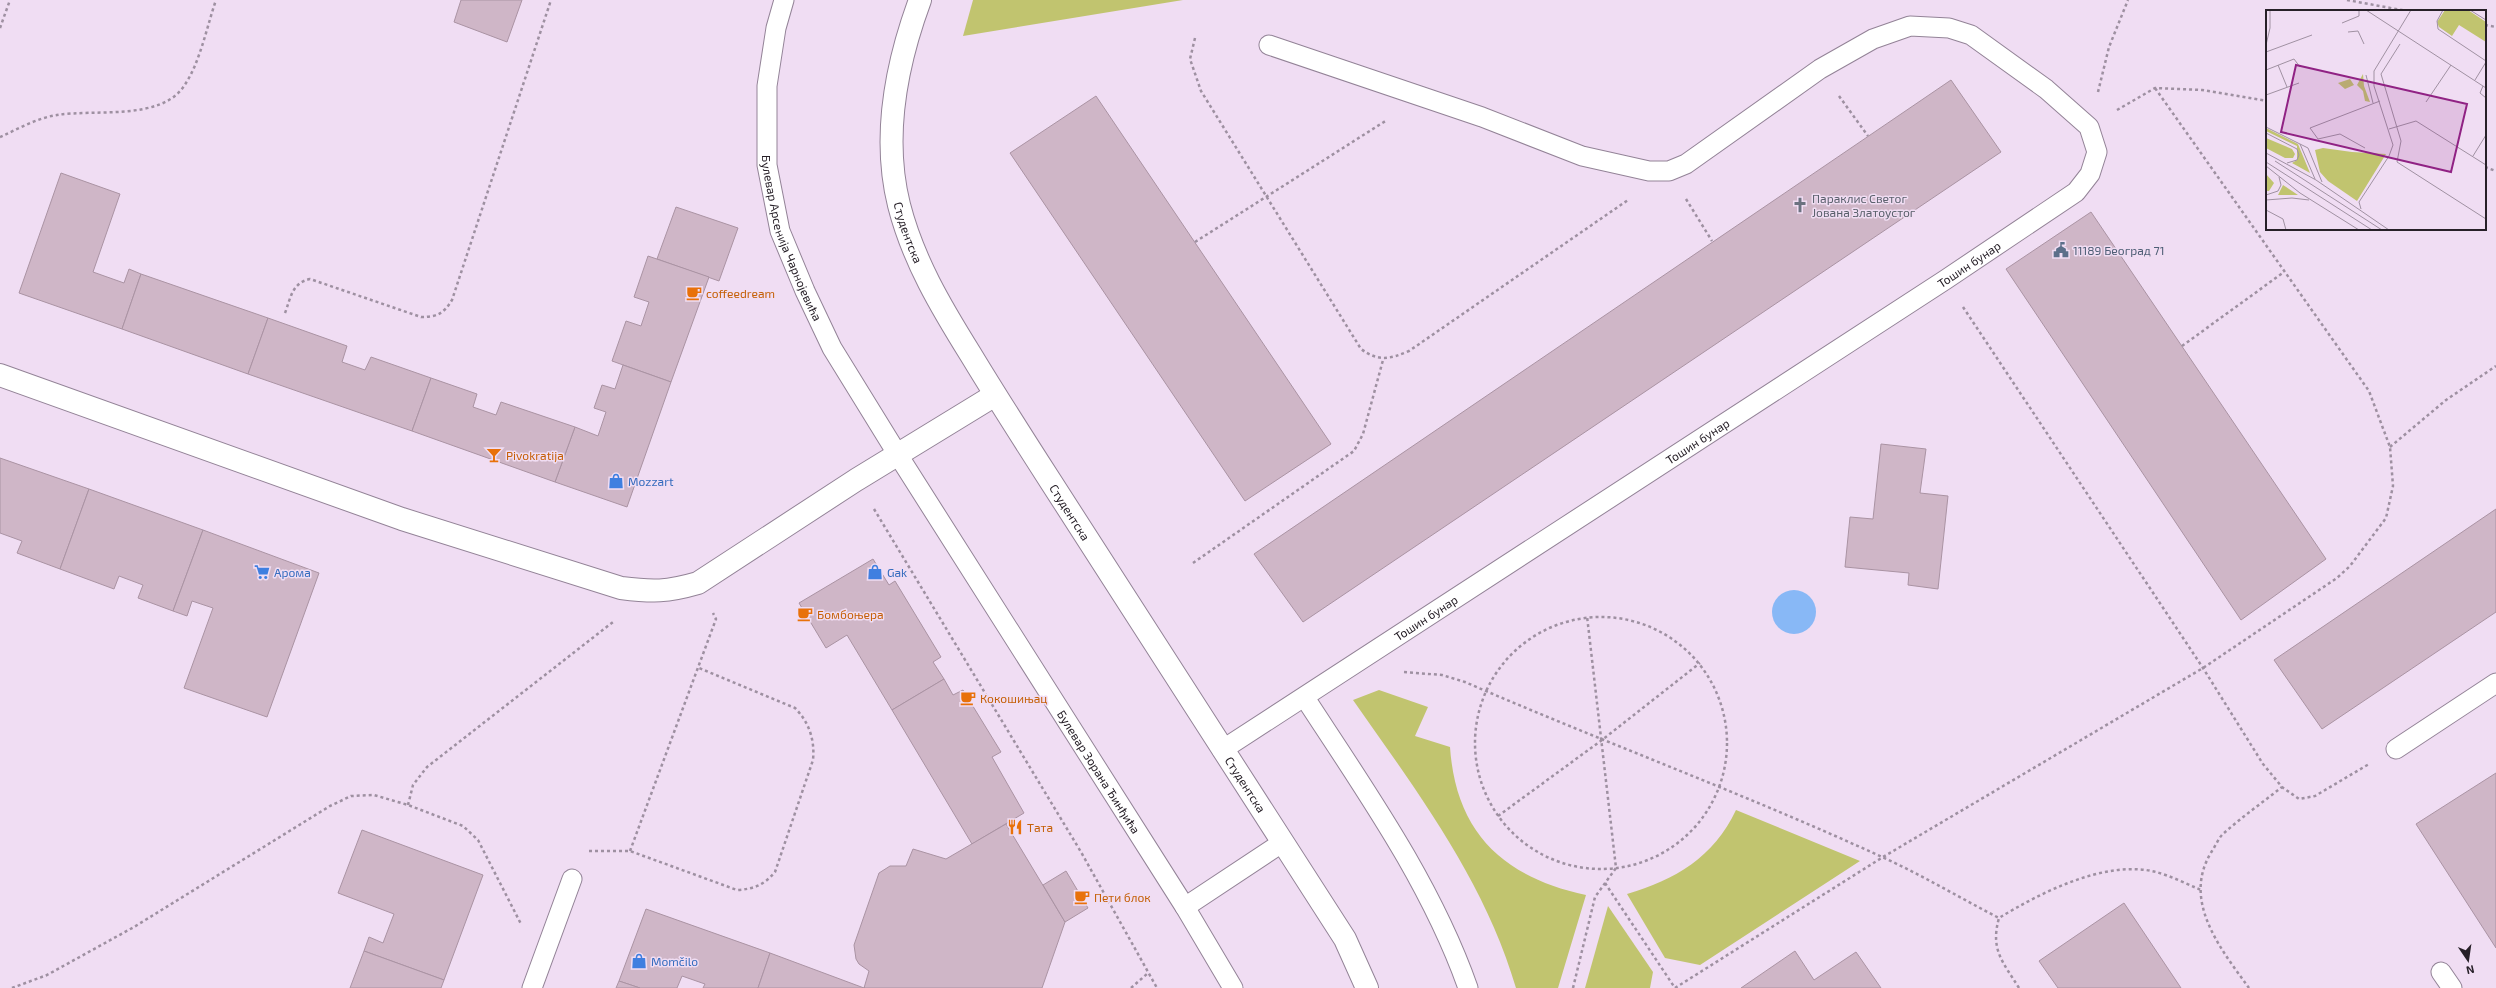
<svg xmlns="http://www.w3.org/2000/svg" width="2496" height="988" viewBox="0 0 2496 988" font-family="'Exo 2',sans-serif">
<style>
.green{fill:#c1c46f}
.water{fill:#88b8f6}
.building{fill:#cfb6c7;stroke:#aa93a3}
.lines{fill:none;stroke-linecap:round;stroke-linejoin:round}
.lane-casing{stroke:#938397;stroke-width:21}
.street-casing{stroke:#938397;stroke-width:24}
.path{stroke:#9e90a1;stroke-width:2.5;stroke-dasharray:3 3;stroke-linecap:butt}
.lane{stroke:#fff;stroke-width:19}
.street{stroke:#fff;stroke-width:22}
.labels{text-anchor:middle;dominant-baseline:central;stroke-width:3;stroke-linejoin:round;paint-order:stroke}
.worship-label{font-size:12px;fill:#5b616d;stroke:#f0ddf3;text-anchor:start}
.street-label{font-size:12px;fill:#272028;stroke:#f0ddf3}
.service-label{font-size:12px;fill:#4e5e75;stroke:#f0ddf3;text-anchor:start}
.food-label{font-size:12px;fill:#c56008;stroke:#f0ddf3;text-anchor:start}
.shop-label{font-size:12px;fill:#366cbe;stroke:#f0ddf3;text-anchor:start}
.inset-road{fill:none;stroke:#a091a2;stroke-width:1}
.view{fill:#902284;fill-opacity:0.15;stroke:#902284;stroke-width:2}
.inset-edge{fill:none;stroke:#272028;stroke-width:2}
</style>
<rect width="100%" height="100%" fill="#f0ddf3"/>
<g class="green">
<path d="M973,0h210l-220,36z"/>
<path d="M1379,690l49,17 -13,29 35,11c6,87 54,130 136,148l-28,93h-42c-31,-107 -100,-198 -163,-288z"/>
<path d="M1736,810l124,51 -160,104 -35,-7 -38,-64c48,-14 87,-37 109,-84z"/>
<path d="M1608,906l45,66 -3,16h-65z"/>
</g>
<circle class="water" cx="1794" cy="612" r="22"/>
<g class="building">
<path d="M461,0h61l-15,42 -53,-20z"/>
<path d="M1951,80l50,72 -698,470 -49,-68z"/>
<path d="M1096,96l235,348 -86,57 -235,-348z"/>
<path d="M61,173l59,21 -27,78 31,11 5,-14 12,5 -19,55 -103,-36z"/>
<path d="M676,207l62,21 -19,53 -62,-22z"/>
<path d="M2091,212l235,347 -85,61 -235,-351z"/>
<path d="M648,256l61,21 -38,105 -59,-21 14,-40 15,5 8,-24 -15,-5z"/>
<path d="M141,274l127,44 -20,56 -126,-45z"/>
<path d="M268,318l79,28 -5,16 23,8 6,-13 60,21 -19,53 -164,-57z"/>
<path d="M623,365l48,17 -44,125 -72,-25 20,-55 23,9 8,-24 -12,-4 8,-23 13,4z"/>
<path d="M431,378l46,16 -4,13 23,8 5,-13 74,25 -20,55 -143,-51z"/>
<path d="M1881,444l45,5 -6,44 28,3 -10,93 -30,-4 1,-12 -64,-6 5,-50 23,2z"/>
<path d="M0,458l89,31 -29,80 -43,-16 5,-12 -22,-8z"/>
<path d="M89,489l114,41 -30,81 -35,-13 5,-13 -24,-9 -5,13 -54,-20z"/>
<path d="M2496,509v103l-174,117 -48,-69z"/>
<path d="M203,530l116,43 -52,144 -83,-29 29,-80 -21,-7 -5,15 -14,-5z"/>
<path d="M873,559l16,26 6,-4 46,76 -8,5 11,17 -52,31 -45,-75 -21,13 -27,-45z"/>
<path d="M944,679l9,16 10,-5 38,62 -9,5 32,56 -52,31 -80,-134z"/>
<path d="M2496,773v175l-80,-124z"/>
<path d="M1006,824l59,98 -23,66h-178l5,-17 -10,-7 -3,-5 -2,-14 25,-72 11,-7h16l7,-17 33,10z"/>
<path d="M362,830l121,45 -39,105 -80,-29 5,-14 14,6 11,-29 -56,-21z"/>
<path d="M1066,871l22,37 -23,14 -22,-37z"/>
<path d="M2124,903l57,85h-123l-19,-27z"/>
<path d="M646,909l124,44 -12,35h-55l2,-4 -23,-8 -5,12h-37l-21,-7z"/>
<path d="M364,951l80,29 -3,8h-91z"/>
<path d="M1795,951l19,29 42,-28 25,36h-140z"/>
<path d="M770,953l94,35h1h-107z"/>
<path d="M619,981l21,7h-24z"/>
</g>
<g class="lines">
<defs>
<g id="lane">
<path id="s1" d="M784,0l-8,28 -9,58v79l13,66 25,60 27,57 66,107 287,452 48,81"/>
<path d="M1305,698c60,92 126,185 163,290"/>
<path d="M2396,749l100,-66"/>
<path id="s2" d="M1222,750l723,-470 131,-88 14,-18 7,-22 -8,-25 -43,-38 -75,-54 -22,-7 -39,-2 -37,13 -53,30 -134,95 -17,7h-20l-67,-15 -100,-39 -213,-72"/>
<path d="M1185,907l98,-65"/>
<path d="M2441,972l11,16"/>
<path d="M532,988l40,-109"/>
</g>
<g id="street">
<path id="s3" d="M920,0c-24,65 -38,137 -21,205 14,55 42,102 72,150 26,43 53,85 80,127 97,153 197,304 294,457l22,49"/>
<path d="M0,375l402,144 219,69c32,4 46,4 77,-5l158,-103 139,-85"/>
</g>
</defs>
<use href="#lane" class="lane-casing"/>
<use href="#street" class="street-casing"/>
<g class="path">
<path d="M2347,0l60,11"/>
<path d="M2485,25l11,2"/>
<path d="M0,28l10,-28"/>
<path d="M1195,38l-5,21 11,32 160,258c18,13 29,10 48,2l219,-151"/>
<path d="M2098,92l11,-45 19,-47"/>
<path d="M1839,96l29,40"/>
<path d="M2117,110l38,-22 47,2 65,11"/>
<path d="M0,137c18,-8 37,-19 57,-22 37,-6 104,6 127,-29 16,-23 23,-60 32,-86"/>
<path d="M2485,167l11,4"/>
<path d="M1686,199l26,42"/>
<path d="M1195,242l192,-122"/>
<path d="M1963,307l240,361 60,96 19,23 17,12 16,-3 54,-32"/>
<path d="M285,313c6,-16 7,-30 25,-34l111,38c17,0 23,-4 31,-17l99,-300"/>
<path d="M2182,346l102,-74"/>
<path d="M2390,447l56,-47 50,-34"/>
<path d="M874,509l207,343 76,136"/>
<path d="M1193,563l161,-112 9,-17 20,-74"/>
<circle cx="1601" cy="743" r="126"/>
<path d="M1404,672l38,3 23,7c138,60 280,112 417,175 40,18 78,41 117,61"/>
<path d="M408,805l5,-20 14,-18 186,-145"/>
<path d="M1498,816l104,-76 98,-77"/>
<path d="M589,851h41l107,39c17,-1 27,-5 38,-18l38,-112c2,-20 -4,-38 -18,-52l-96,-40"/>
<path d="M630,851l86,-232 -3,-6"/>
<path d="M1605,883l70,105"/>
<path d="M12,988l35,-13 87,-48 196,-121 21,-10 23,-1 34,10 55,21 15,14 43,84"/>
<path d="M1131,988l17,-15"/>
<path d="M1573,988l22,-91 21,-29 -29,-252"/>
<path d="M1675,988l208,-131 320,-189 134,-90 13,-12 36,-48 7,-32 -3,-39 -21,-56 -214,-303"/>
<path d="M2019,988c-16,-26 -29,-38 -20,-70 41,-25 107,-59 157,-46 15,4 31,12 45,18"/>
<path d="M2249,988c-29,-40 -68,-88 -37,-137 4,-6 7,-14 12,-18 18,-16 39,-31 58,-46"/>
</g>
<use href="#lane" class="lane"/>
<use href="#street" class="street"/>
</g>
<defs>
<symbol id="church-bare" viewBox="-9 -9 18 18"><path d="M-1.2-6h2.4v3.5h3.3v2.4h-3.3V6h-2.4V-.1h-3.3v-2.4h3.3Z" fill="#6b7280" stroke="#f0ddf3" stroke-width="2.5" paint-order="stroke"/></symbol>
<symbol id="civic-bare" viewBox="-9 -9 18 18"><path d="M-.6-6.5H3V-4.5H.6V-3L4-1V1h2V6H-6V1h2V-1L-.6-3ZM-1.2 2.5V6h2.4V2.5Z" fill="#5c6f8a" stroke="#f0ddf3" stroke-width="2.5" paint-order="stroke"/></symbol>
<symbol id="cafe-bare" viewBox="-9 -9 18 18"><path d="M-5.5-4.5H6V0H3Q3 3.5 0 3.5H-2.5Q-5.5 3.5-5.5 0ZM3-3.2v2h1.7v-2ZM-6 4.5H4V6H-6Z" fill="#e8710a" stroke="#f0ddf3" stroke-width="2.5" paint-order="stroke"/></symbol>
<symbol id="bar-bare" viewBox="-9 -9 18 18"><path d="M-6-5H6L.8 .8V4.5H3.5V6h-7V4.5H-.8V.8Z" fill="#e8710a" stroke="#f0ddf3" stroke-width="2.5" paint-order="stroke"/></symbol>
<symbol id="shop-bare" viewBox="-9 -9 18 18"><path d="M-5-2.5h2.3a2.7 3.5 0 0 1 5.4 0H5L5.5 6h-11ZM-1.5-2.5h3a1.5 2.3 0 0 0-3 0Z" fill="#3f7fe0" stroke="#f0ddf3" stroke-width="2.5" paint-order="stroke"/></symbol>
<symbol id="supermarket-bare" viewBox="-9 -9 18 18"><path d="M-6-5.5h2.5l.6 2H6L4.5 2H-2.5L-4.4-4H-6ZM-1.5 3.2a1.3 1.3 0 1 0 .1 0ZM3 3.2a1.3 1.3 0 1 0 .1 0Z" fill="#3f7fe0" stroke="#f0ddf3" stroke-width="2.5" paint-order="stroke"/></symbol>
<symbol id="restaurant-bare" viewBox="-9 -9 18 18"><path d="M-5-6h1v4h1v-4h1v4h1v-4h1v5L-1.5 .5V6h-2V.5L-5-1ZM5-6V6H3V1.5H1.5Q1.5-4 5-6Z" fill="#e8710a" stroke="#f0ddf3" stroke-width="2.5" paint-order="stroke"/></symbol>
</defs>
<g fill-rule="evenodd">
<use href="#church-bare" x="1789" y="194" width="22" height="22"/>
<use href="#civic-bare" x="2050" y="239" width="22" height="22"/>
<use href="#cafe-bare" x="683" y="282" width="22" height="22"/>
<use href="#bar-bare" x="483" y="444" width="22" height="22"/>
<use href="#shop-bare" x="605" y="470" width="22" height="22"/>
<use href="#supermarket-bare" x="251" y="561" width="22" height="22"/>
<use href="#shop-bare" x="864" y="561" width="22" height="22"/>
<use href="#cafe-bare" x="794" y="603" width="22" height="22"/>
<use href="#cafe-bare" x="957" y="687" width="22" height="22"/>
<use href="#restaurant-bare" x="1004" y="816" width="22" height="22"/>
<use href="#cafe-bare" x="1071" y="886" width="22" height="22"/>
<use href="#shop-bare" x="628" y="950" width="22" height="22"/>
</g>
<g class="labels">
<g class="worship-label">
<text x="1812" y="198">Параклис Светог<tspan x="1812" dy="14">Јована Златоустог</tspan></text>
</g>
<g class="street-label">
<text stroke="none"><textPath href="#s3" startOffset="238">Студентска</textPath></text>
<text stroke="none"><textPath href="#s1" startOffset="244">Булевар Арсенија Чарнојевића</textPath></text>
<text stroke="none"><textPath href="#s2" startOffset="891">Тошин бунар</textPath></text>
<text stroke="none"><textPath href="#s2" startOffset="567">Тошин бунар</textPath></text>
<text stroke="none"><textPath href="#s3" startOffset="562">Студентска</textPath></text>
<text stroke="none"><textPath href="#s2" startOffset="243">Тошин бунар</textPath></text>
<text stroke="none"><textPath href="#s1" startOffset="863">Булевар Зорана Ђинђића</textPath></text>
<text stroke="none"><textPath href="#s3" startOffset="886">Студентска</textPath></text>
</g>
<g class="service-label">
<text x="2073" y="250">11189 Београд 71</text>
</g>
<g class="food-label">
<text x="706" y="293">coffeedream</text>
<text x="506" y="455">Pivokratija</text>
<text x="817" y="614">Бомбоњера</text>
<text x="980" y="698">Кокошињац</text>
<text x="1027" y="827">Тата</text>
<text x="1094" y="897">Пети блок</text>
</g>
<g class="shop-label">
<text x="628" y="481">Mozzart</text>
<text x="274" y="572">Арома</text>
<text x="887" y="572">Gak</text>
<text x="651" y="961">Momčilo</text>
</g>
</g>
<g transform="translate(2266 10)">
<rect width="220" height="220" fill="#f0ddf3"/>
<path d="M179,0h23l18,12v20l-27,-17 -7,11 -13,-9 -2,-5zM97,64l1,12 6,16 -5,-1 -2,-10 -6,-6zM84,69l4,6 -9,4 -7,-6zM0,118l32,16 12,29 -18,-10 5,-3v-14l-31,-15zM0,128l26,11 3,5 -2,4h-8l-19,-10zM57,138l29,4 34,2 -29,47 -29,-20 -8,-9 -5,-22zM0,164l8,9 -5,8h-3zM17,175l15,10h-20z" fill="#c1c46f"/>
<path class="inset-road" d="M100,0l120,78M177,0l-6,11 1,8 48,32M204,0l16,10M76,13l17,-7v-6M82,22l10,-1 6,13M134,34l-19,30 20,67 -4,21 89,57M0,35l4,-17v-18M0,42l46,-17M12,55l9,22M0,60l28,-11 6,8M100,65l7,28M209,70l11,-18M217,76l-3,7 6,5M0,85l33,-12M160,92l25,-37M0,117l42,21 14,34M123,119l27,-8 70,44M0,123l31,16 2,6 -2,5 -10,3M34,134l15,35M99,138l-25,-14 -22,5 -8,-11 70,-27M0,143l50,27 73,50M207,146l13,-21M9,151l107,69M0,152l106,68M0,156l34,27 59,37M0,185l12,-4 3,-6 -2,-8M0,190l26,-2 17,2M95,199l-2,-7 30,-46 4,-11 -19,-59v-15l37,-61M0,200l17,9 3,11"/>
<path class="view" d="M30,55l171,39 -16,68 -170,-40z"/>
<rect width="220" height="220" class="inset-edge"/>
</g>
<g transform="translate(2468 960) rotate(167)" stroke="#f0ddf3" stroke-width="3" paint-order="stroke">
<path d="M0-3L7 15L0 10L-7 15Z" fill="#272028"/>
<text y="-6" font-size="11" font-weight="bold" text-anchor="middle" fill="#272028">N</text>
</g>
</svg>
